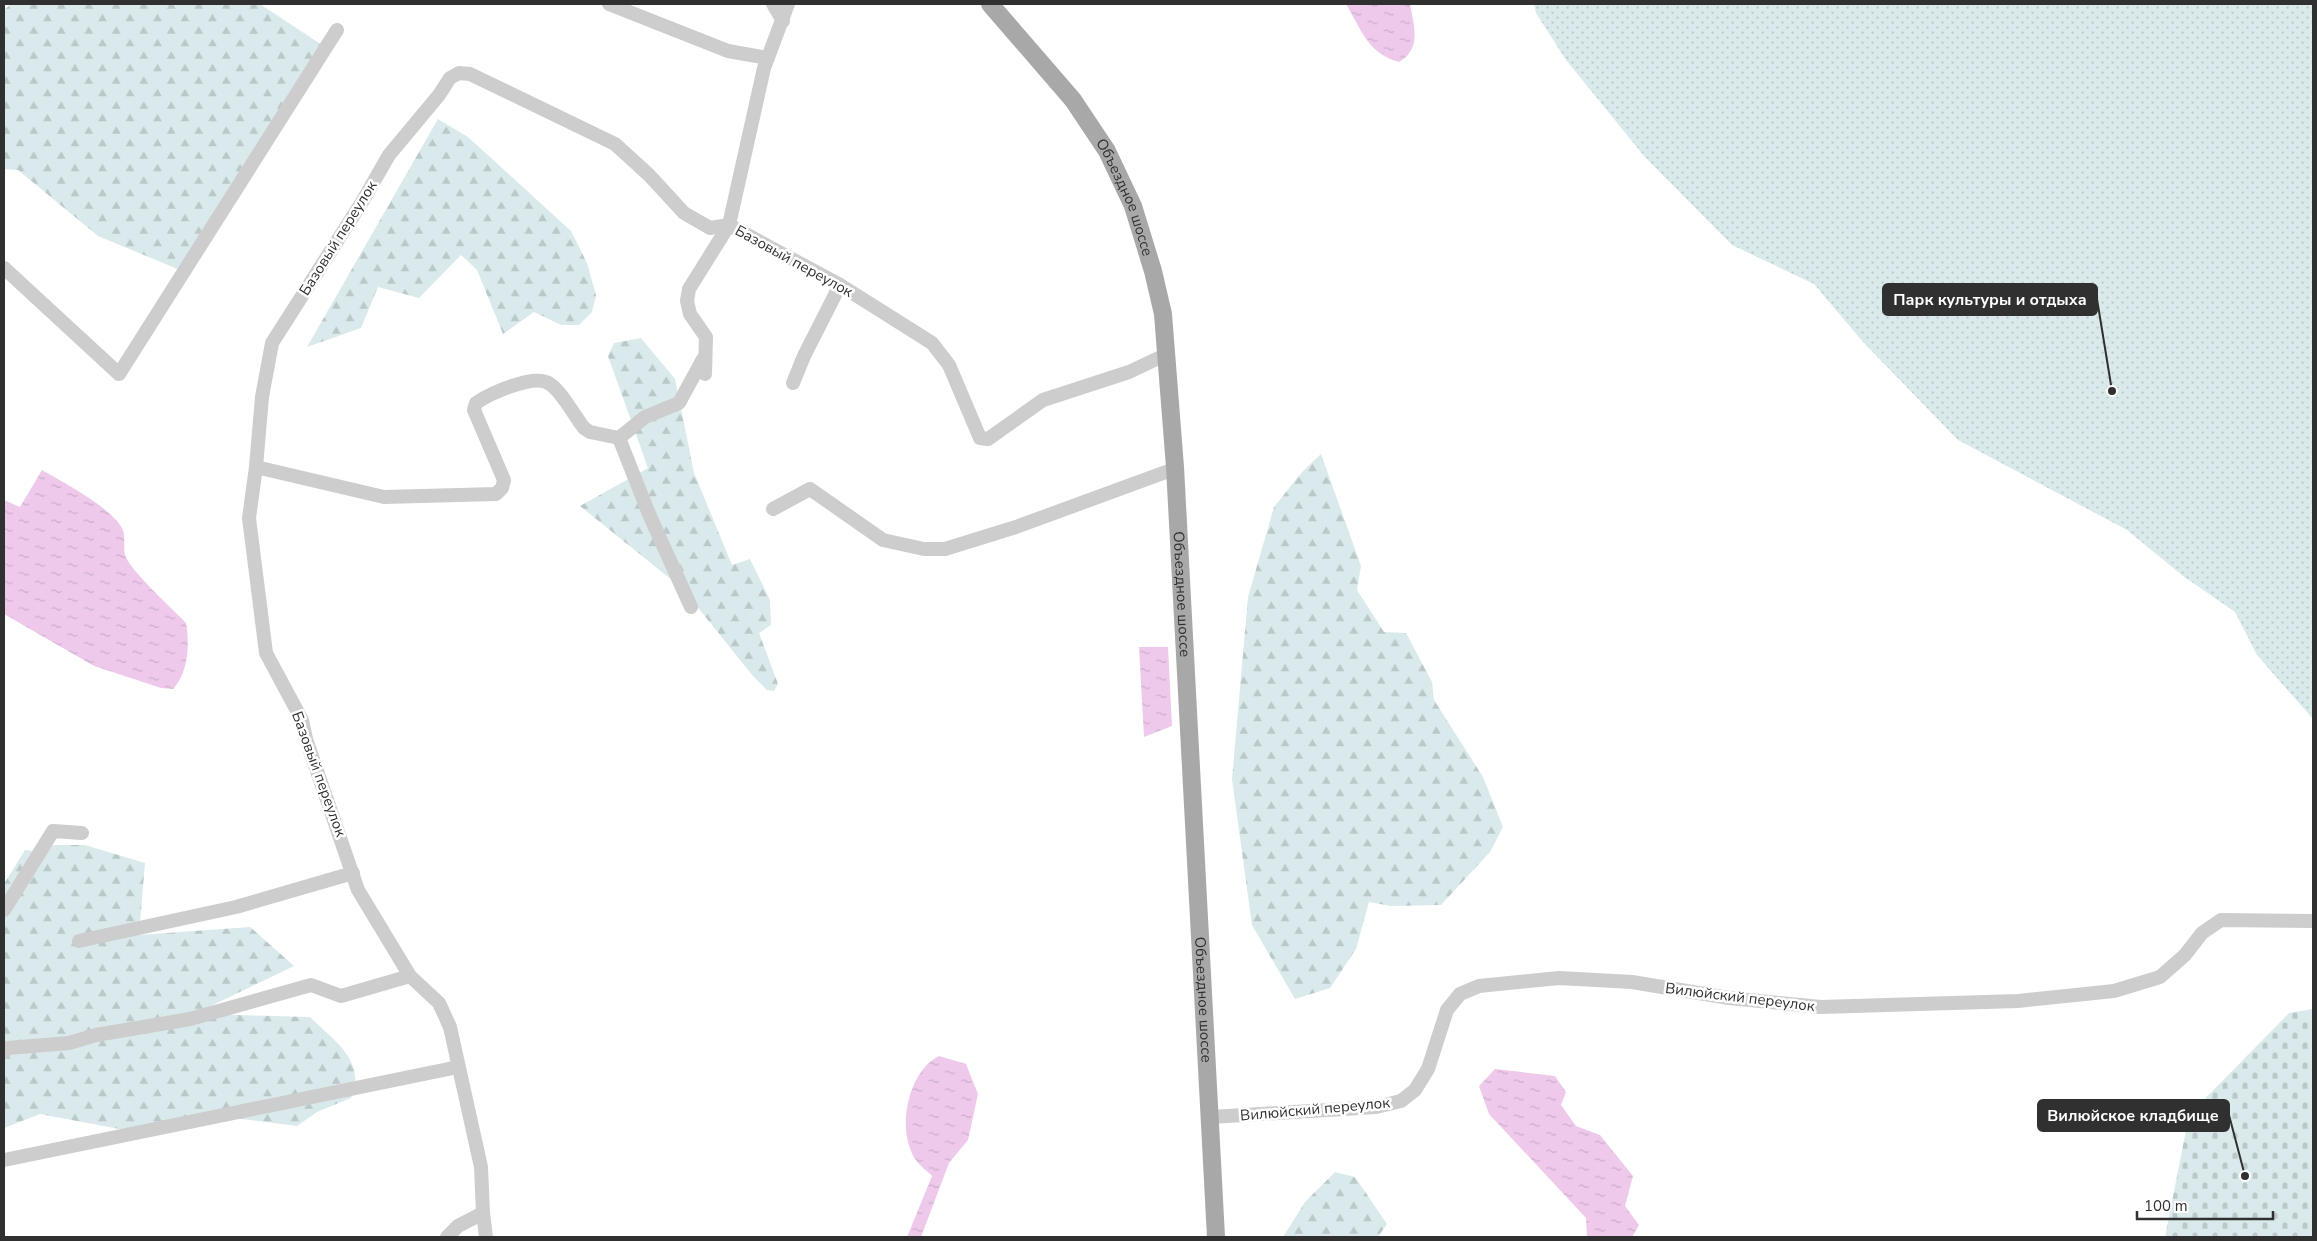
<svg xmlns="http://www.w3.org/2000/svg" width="2317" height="1241" viewBox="0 0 2317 1241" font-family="'Nunito Sans',sans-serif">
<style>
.forest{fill:url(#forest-firs)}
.cemetery{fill:url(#cemetery-stones)}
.park{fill:url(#park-dots)}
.water{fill:url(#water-ripples)}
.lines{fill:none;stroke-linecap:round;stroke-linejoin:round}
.minor{stroke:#cdcdcd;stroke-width:14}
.major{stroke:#a8a8a8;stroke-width:18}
.labels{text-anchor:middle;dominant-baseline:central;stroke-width:5;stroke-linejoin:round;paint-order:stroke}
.street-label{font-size:15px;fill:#303030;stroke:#fff}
.leader{fill:none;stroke:#303030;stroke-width:2}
.callout-dot{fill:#303030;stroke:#fff;stroke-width:2}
.callout{fill:#303030;stroke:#303030;stroke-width:2}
.callout-label{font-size:16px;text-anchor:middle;font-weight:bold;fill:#fff}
</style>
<defs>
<pattern id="forest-firs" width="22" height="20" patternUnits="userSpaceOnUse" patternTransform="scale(1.25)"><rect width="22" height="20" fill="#dae9eb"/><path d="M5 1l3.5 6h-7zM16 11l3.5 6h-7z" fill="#bbc8ca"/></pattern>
<pattern id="cemetery-stones" width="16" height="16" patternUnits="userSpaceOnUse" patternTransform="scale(1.25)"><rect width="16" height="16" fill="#dae9eb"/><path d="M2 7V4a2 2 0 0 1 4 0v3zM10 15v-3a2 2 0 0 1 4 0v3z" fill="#bbc8ca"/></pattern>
<pattern id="park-dots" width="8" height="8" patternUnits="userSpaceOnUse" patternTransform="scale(1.25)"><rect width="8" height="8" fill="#dae9eb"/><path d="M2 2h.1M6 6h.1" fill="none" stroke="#bbc8ca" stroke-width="1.8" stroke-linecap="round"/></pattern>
<pattern id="water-ripples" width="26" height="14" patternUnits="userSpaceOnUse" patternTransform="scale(1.25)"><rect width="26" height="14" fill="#eec9ec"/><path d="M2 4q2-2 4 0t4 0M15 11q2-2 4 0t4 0" fill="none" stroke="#ccadcb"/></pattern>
</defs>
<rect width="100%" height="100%" fill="#fff"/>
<g class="forest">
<path d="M11,4h249l62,41 -142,225 -82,-34 -80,-66 -14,-1v-159z"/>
<path d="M438,119l30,18 103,94 16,32 9,32 -4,17 -13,13h-18l-27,-13 -31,22 -26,-64 -16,-15 -42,43 -41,-11 -17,41 -54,19z"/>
<path d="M641,338l34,41 19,94 38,92 18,-6 20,41 1,25 -12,8 19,51 -4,7 -7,-1 -14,-14 -70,-87 -103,-83 68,-38 -40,-112 6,-13z"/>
<path d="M1321,454l40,112 -4,24 27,42 22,1 26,49 2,18 49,77 20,50 -13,25 -49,53 -50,1 -22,-4 -13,47 -26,39 -35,11 -43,-74 -20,-146 16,-182 26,-90 29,-36z"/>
<path d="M54,845h31l60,18 -6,72 111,-8 44,39 -100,48 116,3c24,24 57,44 41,81l-34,14 -20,14 -63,-8 -104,13 -90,-17 -36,14v-244l21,-34 16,2z"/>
<path d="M1335,1172l20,5 32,47 -9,13h-95l22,-35z"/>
</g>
<path class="cemetery" d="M2313,1009v228h-148l24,-122 100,-102z"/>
<path class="park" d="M1534,4h779v715l-56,-64 -22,-43 -52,-36 -56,-46 -169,-90 -95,-98 -49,-58 -82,-39 -88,-89 -78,-96 -30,-47z"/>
<g class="water">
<path d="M1346,4h64c4,22 12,45 -11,58 -31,-8 -38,-33 -53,-58z"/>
<path d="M42,470c21,12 68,37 80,58 4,7 1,19 3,27 5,16 48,54 61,68 4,22 2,50 -13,66l-12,-1 -67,-22 -90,-52v-114l16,7z"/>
<path d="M1139,647h29l4,79 -28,11z"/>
<path d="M939,1056l27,8 12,30 -10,46 -19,23 -28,74h-14l25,-61c-5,-5 -12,-10 -16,-16 -20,-29 -9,-88 23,-104z"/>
<path d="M1495,1069l60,7 11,16 -5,13 15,21 24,9 33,41 -8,30 14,19 -7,12h-45l-1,-19 -97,-104 -10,-28z"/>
</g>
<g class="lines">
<g class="minor">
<path d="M609,4l119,47 40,7"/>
<path d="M773,4l10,17"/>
<path d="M4,268l115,106 218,-344"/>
<path d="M705,374l1,-37 -16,-23 -3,-13 2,-12 40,-64 35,-157 24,-64"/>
<path d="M793,383l11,-27 36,-71"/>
<path d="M256,467l128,30 112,-3 6,-6 2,-8 -30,-70 2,-7c15,-10 59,-30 74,-19 12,8 25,33 34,44l6,4 29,6"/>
<path d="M773,509l37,-20 73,51 41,9h21l71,-22 158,-58"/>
<path d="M691,607l-42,-93 -30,-76 26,-21 34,-14 24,-44"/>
<path d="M4,910l49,-79 29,2"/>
<path d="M79,941l157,-34 117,-34"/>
<path d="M4,1052l4,-4 61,-5 27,-8 94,-16 121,-34 30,11 69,-20"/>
<path d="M1211,1117l165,-10 25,-6 14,-11 13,-21 19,-59 13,-16 19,-8 80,-8 73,4 97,16 92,9 197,-6 96,-10 46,-14 25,-22 17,-22 19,-13 92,1"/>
<path d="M4,1160l454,-93"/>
<path d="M447,1237l11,-11 25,-13"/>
<path d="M486,1237l-3,-24 -2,-46 -31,-140 -11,-24 -29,-27 -52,-86 -52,-151 -4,-19 -36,-67 -17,-135 7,-51 6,-70 10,-54 90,-141 27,-47 50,-60 11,-17 9,-5 11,1 145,70 34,31 35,38 26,15 19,-3 111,60 92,58 17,22 31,73 8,1 55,-39 86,-28 36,-17"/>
</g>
<path class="major" id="s1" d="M990,4l83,96 34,51 26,55 20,65 10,43 12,153 41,770"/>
</g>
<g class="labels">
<g class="street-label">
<text stroke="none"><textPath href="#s1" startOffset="238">Объездное шоссе</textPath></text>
<text transform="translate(338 238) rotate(-58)">Базовый переулок</text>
<text transform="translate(794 261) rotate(29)">Базовый переулок</text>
<text stroke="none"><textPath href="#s1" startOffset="642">Объездное шоссе</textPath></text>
<text transform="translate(319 774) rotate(70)">Базовый переулок</text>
<text transform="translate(1740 997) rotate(7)">Вилюйский переулок</text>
<text stroke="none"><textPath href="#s1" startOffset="1048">Объездное шоссе</textPath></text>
<text transform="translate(1315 1109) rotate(-5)">Вилюйский переулок</text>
</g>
</g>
<path class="leader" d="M2112 391L2097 299M2245 1176L2229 1115"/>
<g class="callout-dot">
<circle cx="2112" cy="391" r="5"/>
<circle cx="2245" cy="1176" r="5"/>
</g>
<g class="callout">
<rect x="1883" y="284" width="214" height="31" rx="5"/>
<rect x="2038" y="1100" width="191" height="31" rx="5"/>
</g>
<g class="callout-label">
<text x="1990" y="305">Парк культуры и отдыха</text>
<text x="2133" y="1121">Вилюйское кладбище</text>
</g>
<rect width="2317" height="1241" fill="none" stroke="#303030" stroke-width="10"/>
<path d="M2137 1211v8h136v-8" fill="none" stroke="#303030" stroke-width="2.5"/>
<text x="2144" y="1211" font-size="15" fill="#303030" stroke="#ffffff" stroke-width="4" paint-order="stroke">100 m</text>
</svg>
